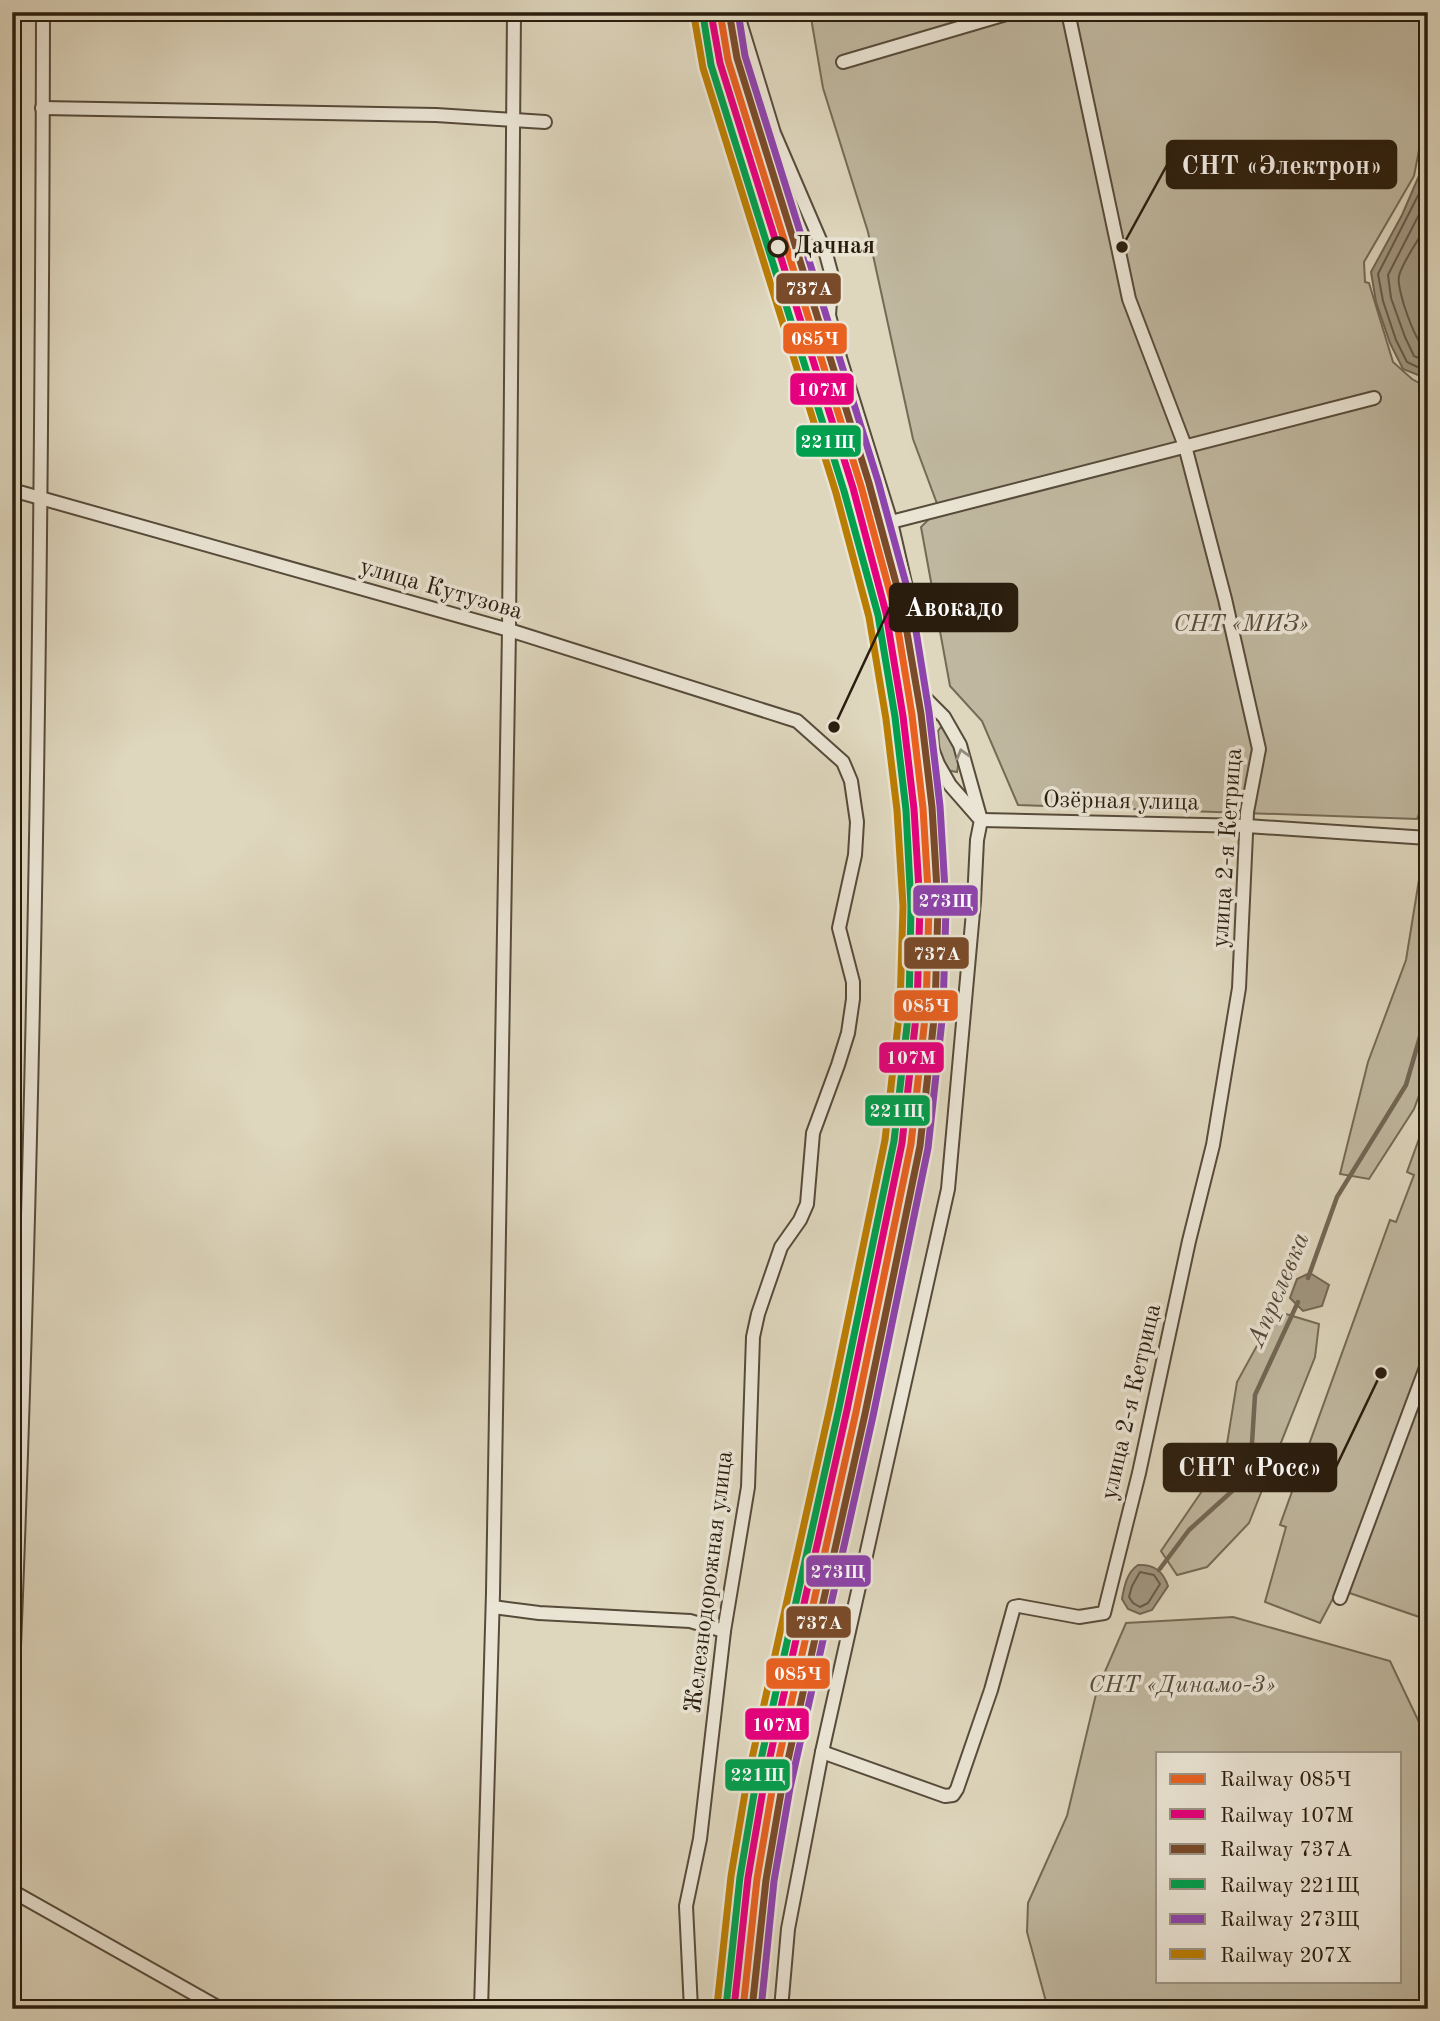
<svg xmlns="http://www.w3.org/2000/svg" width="1440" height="2021" viewBox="0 0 1440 2021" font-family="'Old Standard TT',serif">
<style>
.green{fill:#bfb79f;stroke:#746a56;stroke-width:2;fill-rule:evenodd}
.water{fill:#a19782;stroke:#716654;stroke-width:2}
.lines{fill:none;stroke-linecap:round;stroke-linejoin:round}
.shore{stroke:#665a48;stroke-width:2}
.stream{stroke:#716654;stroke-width:4.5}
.street-casing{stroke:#574b3a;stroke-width:16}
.street{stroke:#eae4d4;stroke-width:12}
.rail-1-casing{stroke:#eae4d4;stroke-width:12}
.rail-2-casing{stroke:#eae4d4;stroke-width:12}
.rail-3-casing{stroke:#eae4d4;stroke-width:12}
.rail-4-casing{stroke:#eae4d4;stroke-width:12}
.rail-5-casing{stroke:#eae4d4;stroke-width:12}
.rail-6-casing{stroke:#eae4d4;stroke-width:12}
.rail-1{stroke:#e86121;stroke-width:7}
.rail-2{stroke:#e5007d;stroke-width:7}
.rail-3{stroke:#7a4b2a;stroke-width:7}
.rail-4{stroke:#029f4e;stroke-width:7}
.rail-5{stroke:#8e44ad;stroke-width:7}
.rail-6{stroke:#ba7d04;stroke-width:7}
.oneway{stroke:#948a7b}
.stop-dot{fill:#eae4d4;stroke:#2a1d0e;stroke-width:3.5}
.labels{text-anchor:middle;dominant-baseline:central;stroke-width:7;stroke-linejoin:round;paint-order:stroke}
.stop-label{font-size:24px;font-weight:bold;fill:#2a1d0e;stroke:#eae4d4;text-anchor:start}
.street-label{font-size:24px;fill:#2a1d0e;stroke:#eae4d4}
.park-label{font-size:24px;font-style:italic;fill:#574b3a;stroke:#eae4d4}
.water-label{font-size:26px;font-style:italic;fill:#544837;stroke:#eae4d4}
.leader{fill:none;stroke:#2a1d0e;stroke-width:2.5}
.callout-dot{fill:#2a1d0e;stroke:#eae4d4;stroke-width:2.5}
.callout{fill:#2a1d0e;stroke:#2a1d0e;stroke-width:2.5}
.callout-label{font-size:26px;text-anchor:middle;font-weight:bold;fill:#fff}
.line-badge{stroke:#eae4d4;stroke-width:2.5}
.badge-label{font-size:19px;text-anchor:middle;font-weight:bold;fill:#fff}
</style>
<rect width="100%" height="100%" fill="#ded6bd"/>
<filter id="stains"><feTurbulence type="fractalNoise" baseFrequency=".00286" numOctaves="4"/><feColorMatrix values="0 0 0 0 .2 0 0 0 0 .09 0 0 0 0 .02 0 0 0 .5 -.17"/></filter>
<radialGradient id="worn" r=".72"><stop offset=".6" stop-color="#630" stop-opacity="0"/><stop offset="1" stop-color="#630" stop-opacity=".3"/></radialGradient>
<g class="green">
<path d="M810,12h618v92l-14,72 -50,86 1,20 4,1 24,79 19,17 16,9v402l-11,29 -399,-14 -36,-84 -32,-35 -29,-159 18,-18 -26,-70 -45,-207 -45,-144z"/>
<path d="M941,727c15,11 20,26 16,45l-11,-2 -6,-16 -2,-23z"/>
<path d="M1423,855l5,1v215l-14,38 -45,70 -29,-5 28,-112 38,-102z"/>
<path d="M1428,1114v506l-90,-31 -18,34 -55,-21 21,-75 -6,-2 110,-305 6,2 18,-47 -7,-3z"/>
<path d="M1276,1311l43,13 -4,33 -66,166 -42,44 -30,8 -16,-24 39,-57 26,-44 11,-68z"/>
<path d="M1233,1617l157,44 38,80v268h-380l-21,-77 1,-29 39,-87 30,-126 29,-67zM1158,1753h242v228h-242z"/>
</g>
<g class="water">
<path d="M1428,155v224l-25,-10 -13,-26 -14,-41 -5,-30 31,-57z"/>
<path d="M1310,1273l19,12 -7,21 -19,5 -13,-13 7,-19z"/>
<path d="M1138,1565c16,-1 25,6 30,21l-16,24 -12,4 -12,-5 -6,-10c2,-12 5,-27 16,-34z"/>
</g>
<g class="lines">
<g class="shore">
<path d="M1428,176l-50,98 5,27 13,39 11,22 21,10"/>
<path d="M1428,197l-40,78 3,23 14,39 9,19 14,6"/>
<path d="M1428,222c-7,15 -26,40 -29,54 -3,13 17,70 29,75"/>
<path d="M1140,1572l14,3 6,9 -12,19 -8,4 -7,-4 -4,-6 3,-11z"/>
</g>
<g class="stream">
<path d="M1428,921v54"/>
<path d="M1308,1278l29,-81 69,-112 22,-76"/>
<path d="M1159,1570l30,-40 61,-55 5,-80 43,-93"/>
</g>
<defs>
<g id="street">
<path d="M737,12l37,121 52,121 6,22 -3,39 11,43 51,164 14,61 24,158 9,23 12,21 28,32"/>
<path d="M843,62l170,-50"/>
<path d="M42,108l394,7 109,7"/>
<path d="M12,490l497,140 288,91 46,41 8,19 6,41 -2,33 -16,73 14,54v17l-5,34 -10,32 -25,68 -6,71 -7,16 -19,27 -23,67 -5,23 -5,150 -24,144 -24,208 -14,67 5,103"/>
<path d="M891,522l483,-124"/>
<path d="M981,820l266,6 181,12"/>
<path d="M1340,1598l88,-236"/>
<path d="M493,1607l46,6 151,8 34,10"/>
<path d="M12,1697c23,-561 30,-1123 31,-1685"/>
<path d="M822,1752l123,44 8,-1 4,-6 34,-99 23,-83 5,-1 60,11 25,-4 35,-140 50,-232 24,-96 26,-157 8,-176 12,-63 -34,-150 -40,-153 -56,-147 -61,-287"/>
<path d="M12,1891l209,118"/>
<path d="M481,2009l12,-416 16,-963 5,-618"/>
<path d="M781,2009l7,-80 34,-177 126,-563 26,-288 3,-61 4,-20 -21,-75 -16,-28 -22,-22"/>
</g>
</defs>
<use href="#street" class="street-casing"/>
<use href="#street" class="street"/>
<defs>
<path id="rail-1" d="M720,12l8,48 133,426 34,125 17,104 11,93 6,98 -3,103 -15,135 -55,268 -83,373 -16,94 -14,130"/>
<path id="rail-2" d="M711,13l9,50 133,425 33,125 17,103 11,93 6,97 -3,102 -15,135 -55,267 -83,374 -16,94 -14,130"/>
<path id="rail-3" d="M729,12l8,46 132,425 34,126 18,105 11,93 6,99 -3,104 -15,136 -55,268 -83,373 -16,93 -14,129"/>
<path id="rail-4" d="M703,15l8,50 133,426 34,124 17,102 11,93 5,96 -2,102 -15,133 -55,267 -83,374 -16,95 -14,130"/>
<path id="rail-5" d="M738,12l7,44 133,425 34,125 17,106 11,94 6,101 -3,104 -15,137 -55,268 -83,372 -16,93 -13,128"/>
<path id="rail-6" d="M694,16l9,52 133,425 33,124 17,102 11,91 6,96 -3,101 -15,133 -55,267 -83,374 -16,95 -14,130"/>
</defs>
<use href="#rail-1" class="rail-1-casing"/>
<use href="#rail-2" class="rail-2-casing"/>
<use href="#rail-3" class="rail-3-casing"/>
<use href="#rail-4" class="rail-4-casing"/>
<use href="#rail-5" class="rail-5-casing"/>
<use href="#rail-6" class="rail-6-casing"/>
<use href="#rail-1" class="rail-1"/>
<use href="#rail-2" class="rail-2"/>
<use href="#rail-3" class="rail-3"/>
<use href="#rail-4" class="rail-4"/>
<use href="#rail-5" class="rail-5"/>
<use href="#rail-6" class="rail-6"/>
</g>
<defs><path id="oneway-chevron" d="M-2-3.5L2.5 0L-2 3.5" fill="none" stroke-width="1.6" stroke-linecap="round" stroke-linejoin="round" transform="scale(1.75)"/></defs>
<use class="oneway" href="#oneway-chevron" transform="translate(962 754) rotate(-106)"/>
<circle class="stop-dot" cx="778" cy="247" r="9"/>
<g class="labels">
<g class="stop-label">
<text x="794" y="247">Дачная</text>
</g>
<g class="street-label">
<text transform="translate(441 590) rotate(16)">улица Кутузова</text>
<text transform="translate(1121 802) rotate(1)">Озёрная улица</text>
<text transform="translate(1228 848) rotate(-86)">улица 2-я Кетрица</text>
<text transform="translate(1132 1402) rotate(-77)">улица 2-я Кетрица</text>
<text transform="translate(710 1582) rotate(-83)">Железнодорожная улица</text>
</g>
<g class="park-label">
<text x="1241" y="625">СНТ «МИЗ»</text>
<text x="1182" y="1686">СНТ «Динамо-3»</text>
</g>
<g class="water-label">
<text transform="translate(1279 1290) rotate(-67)">Апрелевка</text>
</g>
</g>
<path class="leader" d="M1122 247L1167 165M834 727L890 607M1381 1373L1336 1467"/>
<g class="callout-dot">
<circle cx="1122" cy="247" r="7"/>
<circle cx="834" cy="727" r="7"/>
<circle cx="1381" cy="1373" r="7"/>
</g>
<g class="callout">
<rect x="1167" y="141" width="229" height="47" rx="7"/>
<rect x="890" y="584" width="127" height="47" rx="7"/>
<rect x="1164" y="1444" width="172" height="47" rx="7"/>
</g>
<g class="callout-label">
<text x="1282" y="174">СНТ «Электрон»</text>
<text x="954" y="616">Авокадо</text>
<text x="1250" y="1476">СНТ «Росс»</text>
</g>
<g class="line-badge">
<rect x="775" y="272" width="67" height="33" rx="7" fill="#7a4b2a"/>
<rect x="782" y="322" width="66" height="33" rx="7" fill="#e86121"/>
<rect x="789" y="372" width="66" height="34" rx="7" fill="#e5007d"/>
<rect x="795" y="424" width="67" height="34" rx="7" fill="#029f4e"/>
<rect x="912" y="884" width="67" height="33" rx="7" fill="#8e44ad"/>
<rect x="903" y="936" width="67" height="34" rx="7" fill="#7a4b2a"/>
<rect x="893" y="989" width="66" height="33" rx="7" fill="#e86121"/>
<rect x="878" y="1041" width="67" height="33" rx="7" fill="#e5007d"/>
<rect x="864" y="1094" width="67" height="33" rx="7" fill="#029f4e"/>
<rect x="805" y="1554" width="67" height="34" rx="7" fill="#8e44ad"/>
<rect x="785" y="1605" width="67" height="34" rx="7" fill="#7a4b2a"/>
<rect x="765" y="1657" width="66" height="33" rx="7" fill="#e86121"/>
<rect x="744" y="1707" width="66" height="34" rx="7" fill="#e5007d"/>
<rect x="724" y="1758" width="67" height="34" rx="7" fill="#029f4e"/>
</g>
<g class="badge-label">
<text x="809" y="295">737А</text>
<text x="815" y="345">085Ч</text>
<text x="822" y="396">107М</text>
<text x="828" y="448">221Щ</text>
<text x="946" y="907">273Щ</text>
<text x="937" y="960">737А</text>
<text x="926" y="1012">085Ч</text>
<text x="911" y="1064">107М</text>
<text x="897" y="1117">221Щ</text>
<text x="838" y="1578">273Щ</text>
<text x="819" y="1629">737А</text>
<text x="798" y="1680">085Ч</text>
<text x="777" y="1731">107М</text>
<text x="758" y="1781">221Щ</text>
</g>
<rect width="1440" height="2021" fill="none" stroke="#ded6bd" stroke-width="42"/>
<rect x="14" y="14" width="1412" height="1993" fill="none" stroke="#2a1d0e" stroke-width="3.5"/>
<rect x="21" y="21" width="1398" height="1979" fill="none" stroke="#2a1d0e" stroke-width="2"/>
<rect x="1156" y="1752" width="245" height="231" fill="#eae4d4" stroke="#9d9485" stroke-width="2"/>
<rect x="1170" y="1774" width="35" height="10" fill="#e86121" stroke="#9d9485" stroke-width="2"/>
<text x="1220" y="1786" font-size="21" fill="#2a1d0e">Railway 085Ч</text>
<rect x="1170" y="1809" width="35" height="10" fill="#e5007d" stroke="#9d9485" stroke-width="2"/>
<text x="1220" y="1822" font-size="21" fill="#2a1d0e">Railway 107М</text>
<rect x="1170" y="1844" width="35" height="10" fill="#7a4b2a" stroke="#9d9485" stroke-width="2"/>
<text x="1220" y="1856" font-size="21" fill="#2a1d0e">Railway 737А</text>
<rect x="1170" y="1879" width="35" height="10" fill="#029f4e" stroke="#9d9485" stroke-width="2"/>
<text x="1220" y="1892" font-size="21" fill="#2a1d0e">Railway 221Щ</text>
<rect x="1170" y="1914" width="35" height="10" fill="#8e44ad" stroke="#9d9485" stroke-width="2"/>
<text x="1220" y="1926" font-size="21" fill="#2a1d0e">Railway 273Щ</text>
<rect x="1170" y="1949" width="35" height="10" fill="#ba7d04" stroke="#9d9485" stroke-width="2"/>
<text x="1220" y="1962" font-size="21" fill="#2a1d0e">Railway 207Х</text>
<rect width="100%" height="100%" filter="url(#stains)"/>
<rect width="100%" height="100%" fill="url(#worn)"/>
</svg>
